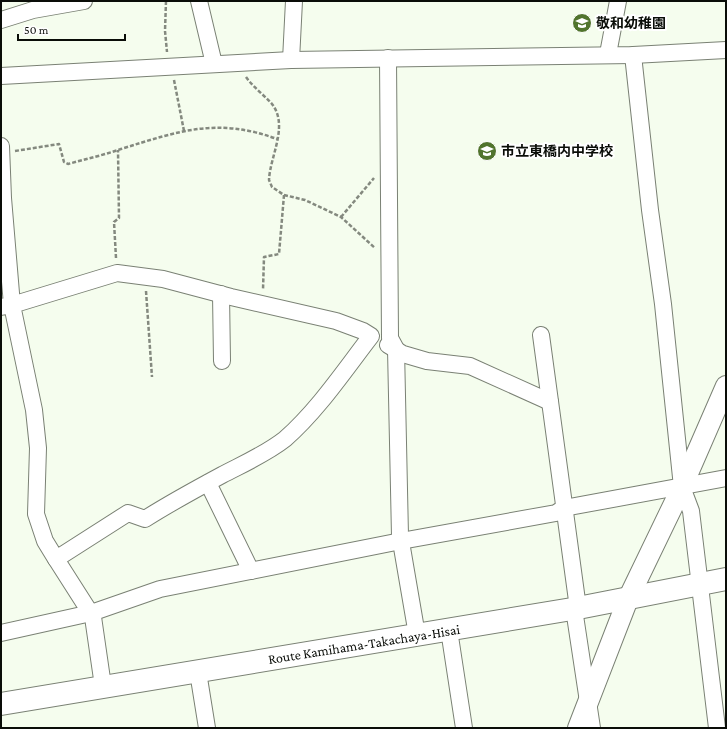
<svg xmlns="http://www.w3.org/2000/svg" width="727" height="729" viewBox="0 0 727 729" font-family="'Crimson Pro','Noto Sans JP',serif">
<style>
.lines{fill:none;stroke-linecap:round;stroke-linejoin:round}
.minor-casing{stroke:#7a8174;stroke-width:18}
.tertiary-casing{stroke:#7a8174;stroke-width:22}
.secondary-casing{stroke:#7a8174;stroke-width:24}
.path{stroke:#84897f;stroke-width:2.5;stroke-dasharray:4 2;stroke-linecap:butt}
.minor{stroke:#fff;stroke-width:16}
.tertiary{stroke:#fff;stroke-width:20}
.secondary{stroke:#fff;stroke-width:22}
.labels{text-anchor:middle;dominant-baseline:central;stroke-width:4;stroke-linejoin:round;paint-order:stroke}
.poi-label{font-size:14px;font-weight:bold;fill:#0a0d08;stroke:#fff;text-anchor:start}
.street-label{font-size:14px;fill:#0a0d08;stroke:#fff}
</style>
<rect width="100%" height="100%" fill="#f5fdee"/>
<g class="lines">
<defs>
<g id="minor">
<path d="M199,1l15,63"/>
<path d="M1,20l32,-10 51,-9"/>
<path d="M608,54l10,-53"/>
<path d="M633,55l17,155 13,94 19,183 9,24 26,217"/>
<path d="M388,58l2,280 6,11 4,187 17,99"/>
<path d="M291,60l3,-59"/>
<path d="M1,76l290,-16 342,-5 93,-5"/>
<path d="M1,146l2,52 9,107 22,105 4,38 -2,66 9,27 11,18 72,-46 17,6c25,-16 51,-30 77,-44 21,-11 44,-21 63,-36 33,-29 59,-68 86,-103l-8,-5 -27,-10 -105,-24 -68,-18 -46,-6 -105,32 -11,2"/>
<path d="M221,294l1,67"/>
<path d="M541,335l37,273"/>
<path d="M388,345l15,9 24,7 43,5 80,36"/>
<path d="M208,483l43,88"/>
<path d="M56,559l37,58 10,69"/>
<path d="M574,609l18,119"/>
<path d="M449,630l15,98"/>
<path d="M1,633l90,-20 69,-24 241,-48 155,-28 8,-5 162,-30"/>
<path d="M198,672l9,56"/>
</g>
<path id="tertiary" d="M578,728l50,-129 54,-112 44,-101"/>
<path id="secondary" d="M1,704l577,-96 148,-29"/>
</defs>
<use href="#minor" class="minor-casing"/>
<use href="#tertiary" class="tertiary-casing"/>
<use href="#secondary" class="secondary-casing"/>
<g class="path">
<path d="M166,1l-1,30 2,21"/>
<path d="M246,77c7,10 18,18 26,27 17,22 -2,52 -3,76l3,7 12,8 -5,59 -15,3 -1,33"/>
<path d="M174,80l10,51"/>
<path d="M15,151l44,-7 5,18 4,2c18,-5 36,-9 53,-15 58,-18 96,-32 156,-10"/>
<path d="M284,195l21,5 36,17 34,31"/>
<path d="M341,217l33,-39"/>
<path d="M116,258l-2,-36 5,-4 -1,-68"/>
<path d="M146,291l6,86"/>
</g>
<use href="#minor" class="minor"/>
<use href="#tertiary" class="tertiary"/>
<use href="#secondary" class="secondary"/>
</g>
<defs>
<symbol id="school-disc" viewBox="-11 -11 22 22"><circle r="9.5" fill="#51742d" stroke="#fff"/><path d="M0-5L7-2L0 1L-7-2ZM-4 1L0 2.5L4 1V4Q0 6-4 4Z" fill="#fff"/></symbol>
</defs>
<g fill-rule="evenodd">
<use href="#school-disc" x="571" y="12" width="22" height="22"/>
<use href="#school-disc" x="476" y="140" width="22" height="22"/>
</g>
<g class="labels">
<g class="poi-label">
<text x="596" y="23">敬和幼稚園</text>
<text x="501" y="151">市立東橋内中学校</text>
</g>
<g class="street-label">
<text transform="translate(364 644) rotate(-9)">Route Kamihama-Takachaya-Hisai</text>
</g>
</g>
<rect width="727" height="729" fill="none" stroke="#0a0d08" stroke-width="4"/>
<path d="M18 34v6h107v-6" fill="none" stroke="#0a0d08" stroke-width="2"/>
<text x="24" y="34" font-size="12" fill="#0a0d08" stroke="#ffffff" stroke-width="3" paint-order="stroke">50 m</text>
</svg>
